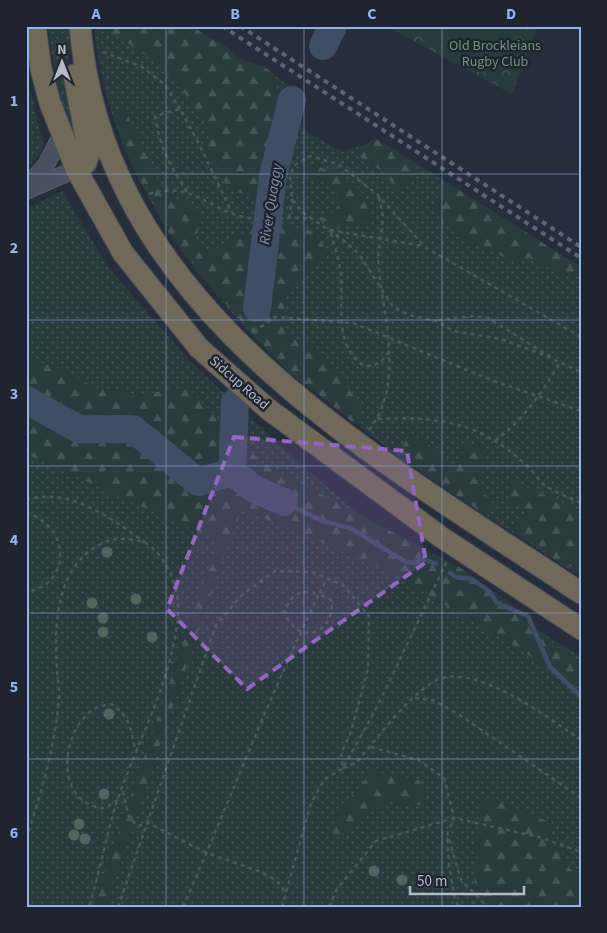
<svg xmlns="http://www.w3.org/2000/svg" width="607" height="933" viewBox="0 0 607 933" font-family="'Source Sans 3',sans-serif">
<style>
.grass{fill:url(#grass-dots)}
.forest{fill:url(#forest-firs)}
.park{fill:url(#park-crowns)}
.pitch{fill:#2a3b3d}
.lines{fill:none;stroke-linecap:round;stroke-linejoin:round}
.stream{stroke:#404d64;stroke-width:4.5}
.river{stroke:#404d64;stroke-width:28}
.secondary-casing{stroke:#585e69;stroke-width:18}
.highway-casing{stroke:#454b56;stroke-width:23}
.path{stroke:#49585b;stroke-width:2.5;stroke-dasharray:4 4;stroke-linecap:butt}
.secondary{stroke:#49505e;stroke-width:16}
.highway{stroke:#706858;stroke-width:21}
.rail{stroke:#5d6472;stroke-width:4;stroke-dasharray:5 5;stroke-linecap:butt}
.tree{fill:#4f665e}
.marked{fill:#9366c2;fill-opacity:0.2;stroke:#9366c2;stroke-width:4;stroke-dasharray:10 6;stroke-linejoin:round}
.grid{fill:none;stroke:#96b3eb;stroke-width:1;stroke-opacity:0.55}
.labels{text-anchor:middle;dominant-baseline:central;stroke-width:5;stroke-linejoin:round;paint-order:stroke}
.park-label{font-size:14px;fill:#70947a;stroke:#1f2530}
.street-label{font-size:14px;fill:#b6bcc6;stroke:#1f2530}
.water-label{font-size:15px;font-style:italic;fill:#8291aa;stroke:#1f2530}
.neatline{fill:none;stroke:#96b3eb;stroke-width:2}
.grid-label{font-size:16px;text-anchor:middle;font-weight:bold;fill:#96b3eb}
</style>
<defs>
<pattern id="grass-dots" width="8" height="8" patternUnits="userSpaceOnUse" patternTransform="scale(1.25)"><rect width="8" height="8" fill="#2a3b3d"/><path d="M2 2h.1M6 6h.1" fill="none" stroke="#475558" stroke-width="1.8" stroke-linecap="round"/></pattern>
<pattern id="forest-firs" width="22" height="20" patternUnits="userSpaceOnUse" patternTransform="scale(1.25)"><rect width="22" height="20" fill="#2a3b3d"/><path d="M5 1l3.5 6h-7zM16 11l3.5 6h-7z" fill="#475558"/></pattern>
<pattern id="park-crowns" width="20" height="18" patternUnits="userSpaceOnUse" patternTransform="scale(1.25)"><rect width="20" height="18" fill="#2a3b3d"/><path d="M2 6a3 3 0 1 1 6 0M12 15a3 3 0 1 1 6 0" fill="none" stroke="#475558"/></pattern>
</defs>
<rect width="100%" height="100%" fill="#272e3b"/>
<g class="grass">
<path d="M47,26h21l2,15 -3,22 14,90 -19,-44z"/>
<path d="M94,26h98l17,12 12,5 20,17 26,10 40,28 -7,20 5,13 37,21 28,-9 43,18 168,106v310c-86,-56 -173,-109 -252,-175 -16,-13 -34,-23 -48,-38 -96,-95 -173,-199 -187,-338z"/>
<path d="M26,73l17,71 -2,9 -15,16z"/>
<path d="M62,191l46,76 80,92 99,93 89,77 205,128v250h-555v-698z"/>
</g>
<g class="forest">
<path d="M107,26h85l17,12 12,5 18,15 26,9 10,8 6,35 12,39 -9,34 -29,16 -27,-11 -12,-23 -15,-11 11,-18 -13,-23 -31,-43 -58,-39z"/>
<path d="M125,109l40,87 25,6 11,16 -5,20 11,16 50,-29h25l31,6 13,17 -5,13 -35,34 -3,22 8,23 19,-1 32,40 19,28 -6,17 -73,-59 -87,-95 2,-12 -11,-1 -22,-31 -11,-22 2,-14 -11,-3 -12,-21 -20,-56z"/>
<path d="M375,138l43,26 -7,20 -14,5 -16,-19 -21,-13v-9z"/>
<path d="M316,166c30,10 48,18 57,51 -18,14 -41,11 -60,-1l12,2 14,-10 -3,-17c-13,-9 -23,-16 -40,-15l5,-9z"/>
<path d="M448,183l133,84v5l-16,4 -37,-19 -10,6 -62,-27 -12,-17 -11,-9 3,-10z"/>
<path d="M26,358l38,12 32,18 29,2 1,7 61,-10 75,76 197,104 50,35 72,67v20l-59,-38 -135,-81 -145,-61 -14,35 -123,363h-12l125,-366 -192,-87z"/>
<path d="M409,436l15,3 23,25 9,3 9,-20 19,-2 -3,45 14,16 -6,11 -92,-61z"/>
<path d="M513,481l58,26 10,16v49l-35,-17 -29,-26 -1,-6 17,-10 -22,-10 -5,-12z"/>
<path d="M373,771l47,10 7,24 -43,-2 -58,42 14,-36z"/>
<path d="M480,795l70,27 20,47 11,8v30h-100l-8,-4z"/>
</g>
<path class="park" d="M386,26h151l-25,68z"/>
<path class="pitch" d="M390,26h126l-15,41z"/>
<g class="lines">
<g class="stream">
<path d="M284,502l38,19 28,7 56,34 10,1 6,-5 14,6"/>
<path d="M450,573l6,4 15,2 18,12 8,12 31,13 22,51 31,29"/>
</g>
<g class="river">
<path d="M323,46l10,-20"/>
<path d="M257,308l16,-132 19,-76"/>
<path d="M26,400l53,29h54l65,53 34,-10"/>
<path d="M232,472l3,-70"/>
<path d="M232,472l22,17 30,13"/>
</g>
<defs>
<g id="secondary">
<path d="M26,187l20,-22 15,-29"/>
<path d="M26,191l50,-22"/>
</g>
<g id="highway">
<path d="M35,26l6,43 9,34 26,66 47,84 76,95 69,61 173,128 140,92"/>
<path d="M80,26c23,283 291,427 501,567"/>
<path d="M74,75l15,78 -3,10 -10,6"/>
</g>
</defs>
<use href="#secondary" class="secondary-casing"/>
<use href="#highway" class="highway-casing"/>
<g class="path">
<path d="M103,52l39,15 23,18 15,24"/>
<path d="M187,192c-17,-26 -27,-45 -32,-76l25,-7 19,35 33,69"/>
<path d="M149,194c43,-14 60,17 99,24 20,4 41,-3 62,1"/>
<path d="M379,197l4,20 -5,42 3,29"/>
<path d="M289,218l3,-19"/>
<path d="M330,230l93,16"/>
<path d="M331,233c3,13 9,28 10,42 2,30 -7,72 23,91 14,0 18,-4 25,-15"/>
<path d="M438,320l36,-4 14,2 63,39"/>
<path d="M254,332l21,-15 78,6 138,57 90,31"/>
<path d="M581,337l-156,-90 -48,-53 -39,-30 -28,-8 -15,9 -5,10 2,24 10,13 40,27 17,15 34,53 16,8 28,6 16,10 48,8 43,16 37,17"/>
<path d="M378,419c60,-3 102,3 147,45 7,6 12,14 18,20 10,8 26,13 38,19"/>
<path d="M369,430c30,-38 20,-92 13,-137"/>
<path d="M495,441c28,-21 48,-49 65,-79"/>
<path d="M26,500c44,-14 85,19 119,42"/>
<path d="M26,513c44,11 47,72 0,79"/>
<path d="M415,698l18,2 25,14 123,84"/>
<path d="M371,747l47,13 26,18 10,40 -7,17 2,31 6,33 4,8"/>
<path d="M344,766l33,-59 70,-146"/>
<path d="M343,768l13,-5c23,-26 49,-65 79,-82 39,-21 114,38 146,59"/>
<path d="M123,791l6,27 9,8 10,-3 59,30 54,19 13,7 8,7 3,8"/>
<path d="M118,800c-4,2 -10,7 -14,8 -5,1 -14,-3 -19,-6 -30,-19 -19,-78 11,-94 4,-2 10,-3 15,-4 19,13 20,24 24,46"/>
<path d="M26,839c15,-45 29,-93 33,-140 1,-10 -2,-21 -2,-30 -2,-31 -2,-65 12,-93 12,-24 38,-42 64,-36 5,1 11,1 14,4 21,14 33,46 31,70 -5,65 -40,126 -61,187 -11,34 -17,71 -28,106"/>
<path d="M449,839l12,41 21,21 4,6"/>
<path d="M118,907l98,-282 26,-30 33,-24 37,1 31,13 26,31 -1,53 -18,66 -9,18 2,15 -19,12 -13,23 -29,104"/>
<path d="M183,907c46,-104 86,-211 136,-313l12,6c5,26 -21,44 -39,25 -4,-3 -6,-10 -8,-14 10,-19 15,-21 35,-17l8,-15"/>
<path d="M329,907l8,-18 39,-48 78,-23 85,19 42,15"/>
</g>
<use href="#secondary" class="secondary"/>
<use href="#highway" class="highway"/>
<g class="rail">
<path d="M222,26l359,232"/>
<path d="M240,26l341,221"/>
</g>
</g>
<g class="tree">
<circle cx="107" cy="552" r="5.5"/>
<circle cx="136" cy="599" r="5.5"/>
<circle cx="92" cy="603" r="5.5"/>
<circle cx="103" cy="618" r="5.5"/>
<circle cx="103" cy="632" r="5.5"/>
<circle cx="152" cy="637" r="5.5"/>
<circle cx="109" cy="714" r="5.5"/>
<circle cx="104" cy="794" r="5.5"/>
<circle cx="79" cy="824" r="5.5"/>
<circle cx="74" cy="835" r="5.5"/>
<circle cx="85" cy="839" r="5.5"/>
<circle cx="374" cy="871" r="5.5"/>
<circle cx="402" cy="880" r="5.5"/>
</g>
<path class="marked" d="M234,437l173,14 19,111 -179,127 -80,-80z"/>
<path class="grid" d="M166,26v881M304,26v881M442,26v881M26,174h555M26,320h555M26,466h555M26,613h555M26,759h555"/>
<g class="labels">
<g class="park-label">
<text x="495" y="46">Old Brockleians<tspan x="495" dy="16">Rugby Club</tspan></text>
</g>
<g class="street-label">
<text transform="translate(239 383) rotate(41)">Sidcup Road</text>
</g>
<g class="water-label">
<text transform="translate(271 204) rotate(-81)">River Quaggy</text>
</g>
</g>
<rect width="607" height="933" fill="none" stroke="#1f2530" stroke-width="55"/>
<g transform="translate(62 62)" stroke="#1f2530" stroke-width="4" paint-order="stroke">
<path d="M0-4L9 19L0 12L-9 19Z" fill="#b6bcc6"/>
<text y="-8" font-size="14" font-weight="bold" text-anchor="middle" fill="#b6bcc6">N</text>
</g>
<path d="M410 886v8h114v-8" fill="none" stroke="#b6bcc6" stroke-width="2.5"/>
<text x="417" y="886" font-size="15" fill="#b6bcc6" stroke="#1f2530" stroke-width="4" paint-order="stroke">50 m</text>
<rect x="28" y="28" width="552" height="878" class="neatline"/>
<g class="grid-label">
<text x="96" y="19">A</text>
<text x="235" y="19">B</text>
<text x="372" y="19">C</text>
<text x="511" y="19">D</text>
<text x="14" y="106">1</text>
<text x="14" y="253">2</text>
<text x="14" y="399">3</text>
<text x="14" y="545">4</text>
<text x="14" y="692">5</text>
<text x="14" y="838">6</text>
</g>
</svg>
